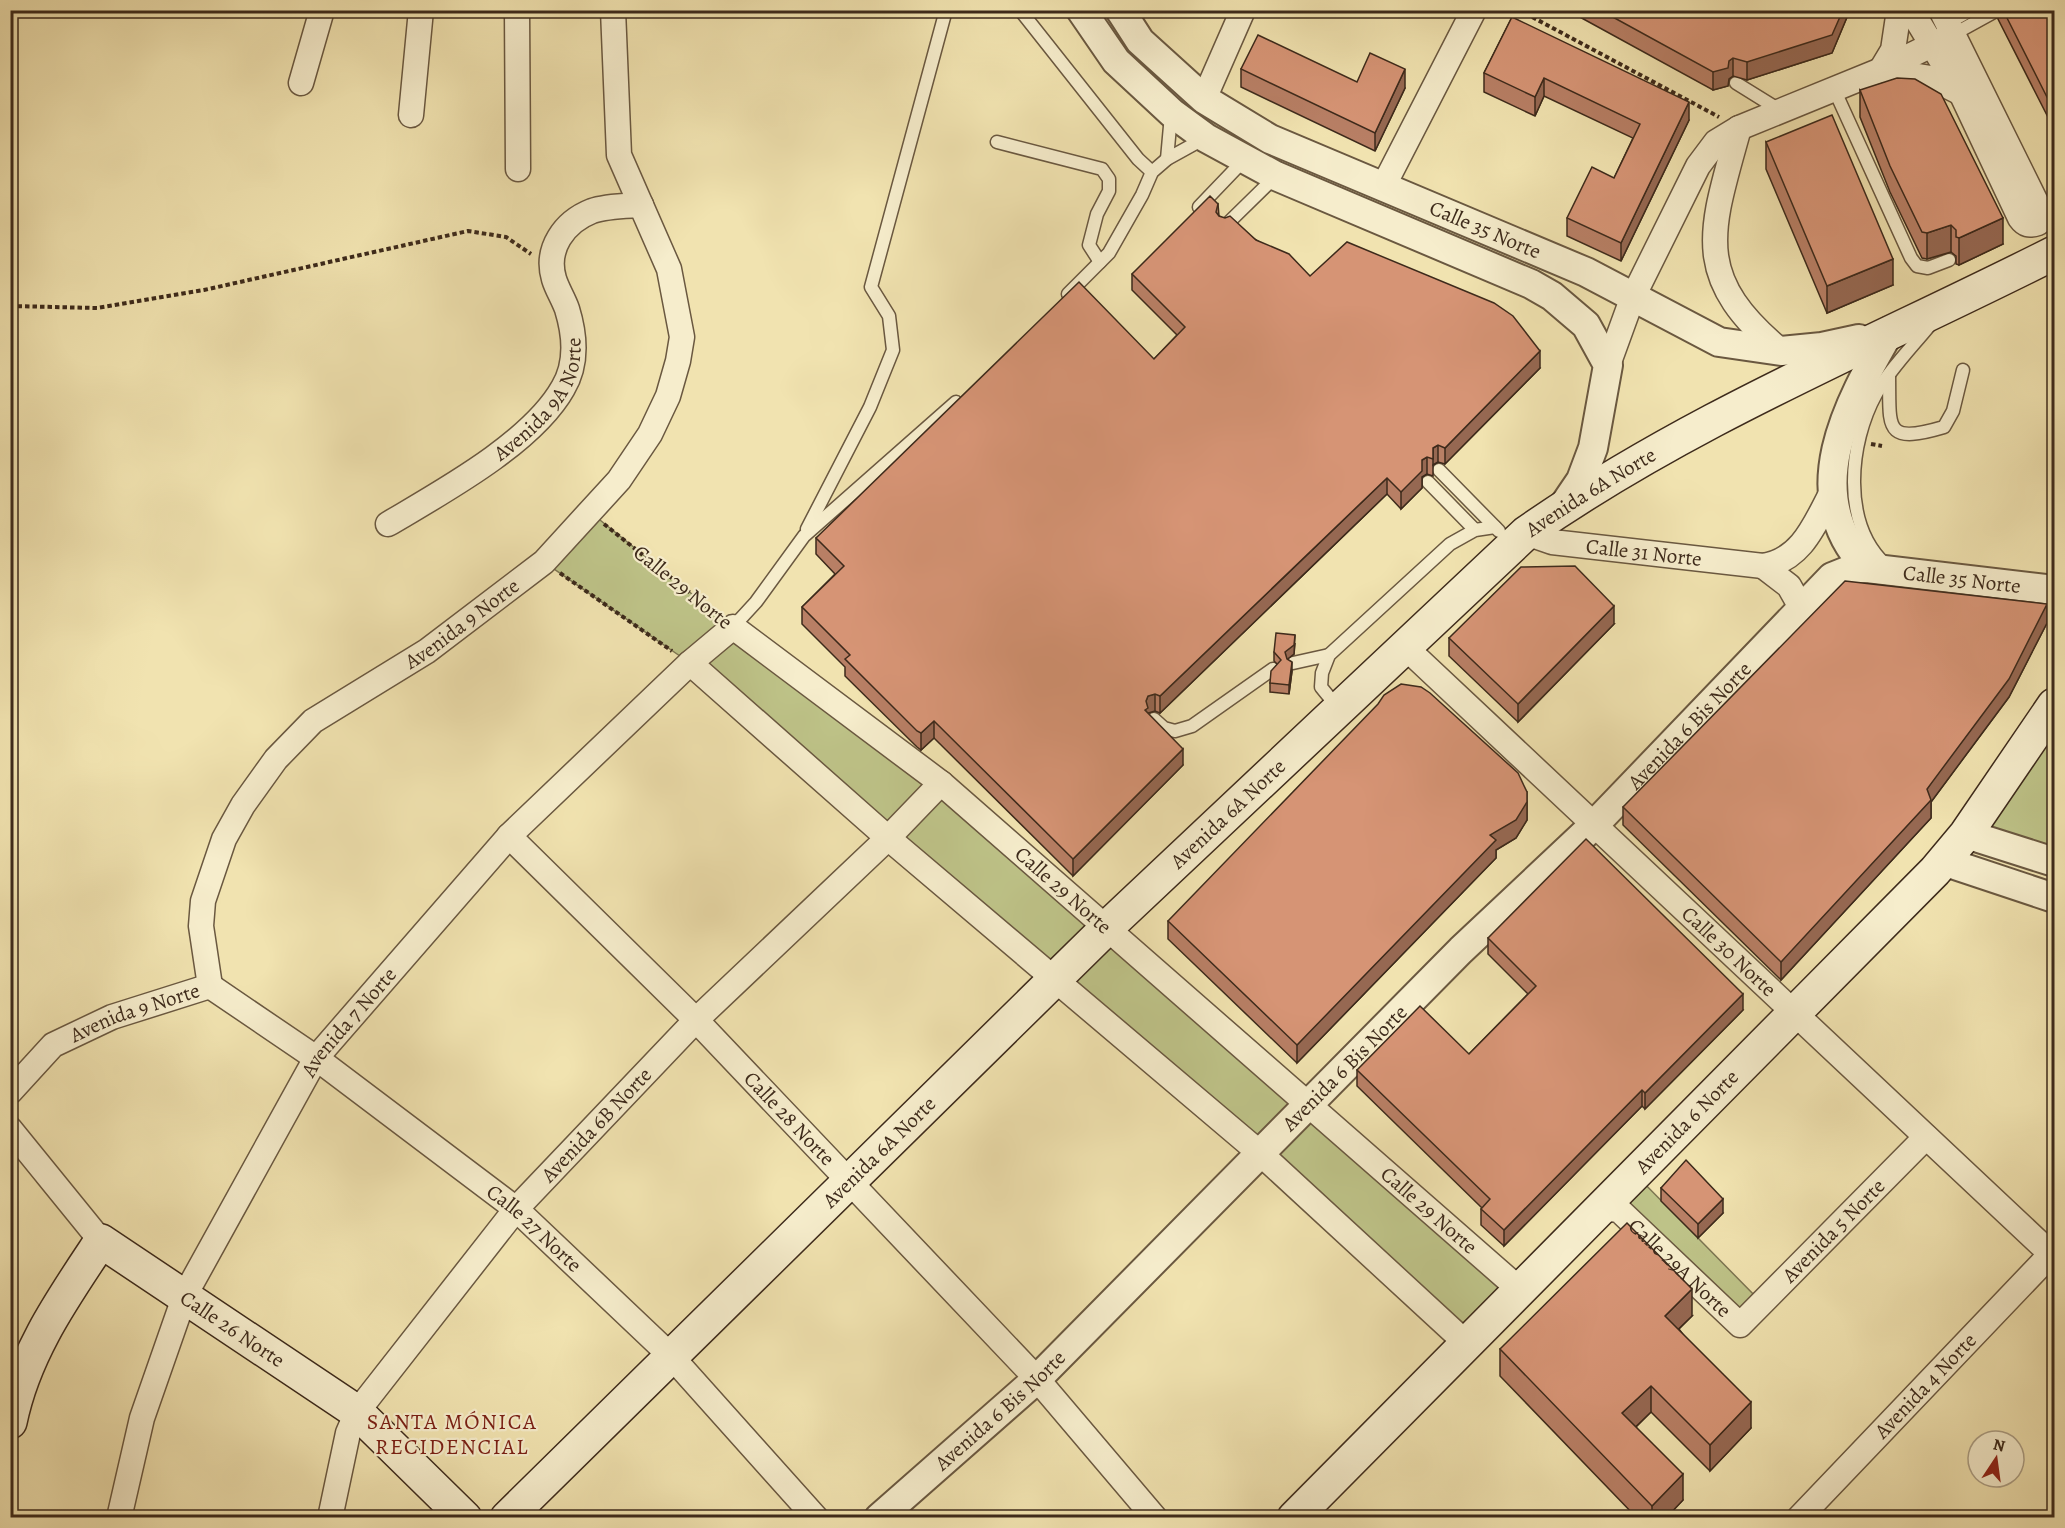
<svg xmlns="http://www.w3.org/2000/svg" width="2065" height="1528" viewBox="0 0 2065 1528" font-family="Alegreya,serif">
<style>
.green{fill:#bec388;stroke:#7e7652;stroke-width:1.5}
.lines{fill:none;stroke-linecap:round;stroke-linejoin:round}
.service-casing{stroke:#6a5840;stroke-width:15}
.minor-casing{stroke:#6a5840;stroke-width:27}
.tertiary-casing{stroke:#6a5840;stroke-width:32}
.secondary-casing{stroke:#3d2a1b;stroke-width:36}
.path{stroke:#3d2a1b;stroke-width:4;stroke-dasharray:4.5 3;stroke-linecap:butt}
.service{stroke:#f6edcc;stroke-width:12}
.minor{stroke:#f6edcc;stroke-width:24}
.tertiary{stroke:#f6edcc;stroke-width:28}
.secondary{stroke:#f6edcc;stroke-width:33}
.wall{fill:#b87f65;stroke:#3d2a1b;stroke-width:1.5}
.shaded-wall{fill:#966852;stroke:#3d2a1b;stroke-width:1.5}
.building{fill:#d69475;stroke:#3d2a1b;stroke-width:1.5}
.labels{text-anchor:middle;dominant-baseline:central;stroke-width:4.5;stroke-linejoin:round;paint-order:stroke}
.street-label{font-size:21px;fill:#3d2a1b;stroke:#f6edcc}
.neighbourhood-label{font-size:22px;letter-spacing:1.5px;fill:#7a1f14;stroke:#f6edcc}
</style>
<rect width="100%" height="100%" fill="#f1e3b0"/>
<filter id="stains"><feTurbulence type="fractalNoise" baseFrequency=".00333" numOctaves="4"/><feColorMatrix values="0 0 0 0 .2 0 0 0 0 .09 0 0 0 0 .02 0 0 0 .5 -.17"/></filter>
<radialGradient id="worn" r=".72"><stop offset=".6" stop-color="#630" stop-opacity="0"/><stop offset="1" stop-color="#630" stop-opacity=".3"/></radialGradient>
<g class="green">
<path d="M590,512l143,115 208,156 578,506 -53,54 -776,-680 -146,-101z"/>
<path d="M2054,705v157l-75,-23z"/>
<path d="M1634,1173l128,130 -22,22 -121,-115z"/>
</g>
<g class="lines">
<defs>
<g id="service">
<path d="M1020,10l118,149 14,13"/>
<path d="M1948,23l23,-13"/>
<path d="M1954,34l40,-22"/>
<path d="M1736,83l45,28"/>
<path d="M1834,89l77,169 6,8 11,2 21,-8"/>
<path d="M997,142l105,27 7,10v12l-12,23 -8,31 11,17"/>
<path d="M1167,159l4,-44"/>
<path d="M1199,207l45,-47"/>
<path d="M1224,227l52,-51"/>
<path d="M1068,294l41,-41 33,-58 10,-23 15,-13 38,-21"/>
<path d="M1889,376c1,52 -6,69 55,51l9,-16 10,-41"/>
<path d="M1439,470l60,61"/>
<path d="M1428,482l47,48"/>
<path d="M807,529l63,-122 23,-57 -4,-34 -18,-29 75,-277"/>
<path d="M1886,565c-45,-41 -37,-122 -10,-171 14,-25 36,-47 54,-69"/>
<path d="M733,627l23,-25 48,-66 152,-134"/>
<path d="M1293,663l36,-8"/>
<path d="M1338,708l-17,-21 1,-14 7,-18 121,-111 25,-14 20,-3"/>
<path d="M1154,719l10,9 11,3 17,-5 81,-57"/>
</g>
<g id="minor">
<path d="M517,10l1,159"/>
<path d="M1911,10l50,83 59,125c5,7 9,8 18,5l2,-13 -99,-200"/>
<path d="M1881,70l50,8 30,15"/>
<path d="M1881,70l12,-20 6,-40"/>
<path d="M301,83l21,-73"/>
<path d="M1204,99l39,-89"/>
<path d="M411,115l10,-105"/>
<path d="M1739,128c-28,102 -49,148 42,223"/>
<path d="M1383,187l91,-177"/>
<path d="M1608,365l24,-66 66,-133 18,-24 23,-14 142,-58 73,-36"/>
<path id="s1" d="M388,524c54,-32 144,-81 175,-136 15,-25 12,-53 4,-79 -4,-11 -10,-20 -13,-30 -9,-30 10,-57 38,-68 14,-5 34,-5 49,-6"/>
<path id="s2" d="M1526,533l26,9 211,24c40,-6 53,-45 70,-76"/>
<path d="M1763,566l26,20 13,23"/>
<path id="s3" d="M1404,646l647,608h3"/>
<path d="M690,663l198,175 373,316 205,189"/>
<path id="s4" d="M509,836l187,184 341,359 118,139"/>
<path id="s5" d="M210,986l-9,-60 2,-25 21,-62 19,-34 33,-46 37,-38 114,-70 117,-89 75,-82 31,-46 18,-38 10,-35 4,-24 -13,-68 -50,-114 -6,-145"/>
<path id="s6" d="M210,986l106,72 200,151 155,147 145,162"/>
<path id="s7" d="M10,1092l43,-47 59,-28 98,-31"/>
<path d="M10,1129l91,112"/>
<path id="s8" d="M1599,1208l20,2 121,115 186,-188"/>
<path id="s9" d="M119,1518l23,-100 43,-123 131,-237 193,-222 181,-173 43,-36 208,156 578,506"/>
<path id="s10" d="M330,1518l18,-85 9,-21 159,-203 180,-189 192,-182 53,-55"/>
<path id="s11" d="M1799,1518l252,-264"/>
</g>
<g id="tertiary">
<path d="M1081,10l35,51 56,52 34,25 70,38 255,108 21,12 34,29 22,40 -15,83 -12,32 -19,28"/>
<path id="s12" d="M1120,10l20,31 64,58 66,40 316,133 133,70 62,9 41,-4 37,-8"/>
<path d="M1867,568c-70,-73 -19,-165 23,-237"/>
<path d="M1966,834l88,28"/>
<path d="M1943,861l111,37"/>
<path id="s13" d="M879,1518l158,-139 424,-429 133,-125 238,-248 20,-8 15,-1 187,22"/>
</g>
<g id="secondary">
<path id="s14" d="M10,1422c14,-69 53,-124 91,-181l256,171 108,106"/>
<path id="s15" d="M507,1518l609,-599 410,-386c165,-115 350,-190 528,-280"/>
<path id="s16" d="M1294,1518l641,-647 31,-37 88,-129"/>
</g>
</defs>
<use href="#service" class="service-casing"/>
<use href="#minor" class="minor-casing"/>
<use href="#tertiary" class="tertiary-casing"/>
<use href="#secondary" class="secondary-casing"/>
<g class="path">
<path d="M1519,10l200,107"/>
<path d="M10,306l87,2 107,-18 264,-59 38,6 25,17"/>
<path d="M1871,444l11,2"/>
<path d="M604,524l114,91"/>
<path d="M560,573l112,78"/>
</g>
<use href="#service" class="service"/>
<use href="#minor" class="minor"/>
<use href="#tertiary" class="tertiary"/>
<use href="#secondary" class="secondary"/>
</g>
<g class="wall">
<path d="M1567,10h283l-18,43 -85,27 -14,-4 -4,3 -1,7 -15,4z"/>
<path d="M1998,10h57v121l-57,-112z"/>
<path d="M1512,17l177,103 -68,141 -54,-25v-18l47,-40 19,-40 -89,-42 -9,20 -51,-24v-19z"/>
<path d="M1241,69l116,13 48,6 -30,63 -134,-64z"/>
<path d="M1860,90l143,154 -44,21 -3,-1v-8l-5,-4 -24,7 -5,-1 -32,-66 -30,-75z"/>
<path d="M1766,142l127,143 -66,28 -61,-144z"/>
<path d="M1218,204l1,12 37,24 54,36 230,92 -95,96 -7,-2 -5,3v11l-6,-2 -5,3v11l-21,21 -14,-15 -227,219 -5,-2 -7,2 35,52 -110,111 -139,-138 -13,12 -4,-3 -72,-71v-9l-43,-43v-17l33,-33 -19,-20v-16l338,-179 23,-24 -45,-45v-16z"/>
<path d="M2047,623l-38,74 -78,105v16l-150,162 -158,-155v-18z"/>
<path d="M1614,624l-96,98 -69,-66v-18z"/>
<path d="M1295,644l-1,10 -7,5 5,12 -3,23 -19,-2v-9l7,-19 -3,-3v-9z"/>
<path d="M1527,792v28l-11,18 -20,12v8l-199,205 -129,-124v-18z"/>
<path d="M1488,938l255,72 -98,99 -3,-3 -138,140 -23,-21v-16l1,-1 -125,-122v-16l112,-16 59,-60 -40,-40z"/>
<path d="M1661,1188l62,25 -25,25 -37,-37z"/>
<path d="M1692,1316l-13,13 72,99 -41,43 -59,-59 -15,15 47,73 -17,18h-29l-137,-142v-27z"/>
</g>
<g class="shaded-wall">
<path d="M1843,10h7l-18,43 -85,27v-18z"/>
<path d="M1733,58v18l-4,3 -1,7 -15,4v-18z"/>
<path d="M1405,69v19l-30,63v-18z"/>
<path d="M1544,78v18l-9,20v-19z"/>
<path d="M1689,102v18l-68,141v-18z"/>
<path d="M2003,218v26l-44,21v-27z"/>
<path d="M1951,225v27l-24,7v-26z"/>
<path d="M1893,259v26l-66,28v-27z"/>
<path d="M1540,351v17l-95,96v-16z"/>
<path d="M1438,445v17l-5,3v-17z"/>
<path d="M1427,457v17l-5,3v11l-21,21v-17l21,-32z"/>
<path d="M1387,478v16l-227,219v-17z"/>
<path d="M2047,604v19l-38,74 -78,105v16l-150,162v-18l146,-173z"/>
<path d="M1614,606v18l-96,98v-18z"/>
<path d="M1295,635l-1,19 -9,7v-9z"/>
<path d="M1292,662v9l-3,23v-9z"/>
<path d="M1155,694v17l-7,2 -3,14 1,-26 2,-5z"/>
<path d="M934,721v17l-13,12v-17z"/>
<path d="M1183,749v16l-110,111v-17z"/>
<path d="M1527,802v18l-11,18 -20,12v8l-199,205v-18l193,-210z"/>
<path d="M1743,994v16l-98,99v-16z"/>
<path d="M1642,1090v16l-138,140v-16z"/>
<path d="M1723,1199v14l-25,25v-14z"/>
<path d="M1692,1289v27l-27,26v-26z"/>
<path d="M1651,1386v26l-29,28v-27z"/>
<path d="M1751,1402v26l-41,43v-26z"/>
<path d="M1683,1474v26l-17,18h-14v-12z"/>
</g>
<g class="building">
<path d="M1600,10h243l-11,25 -85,27 -14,-4 -4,3 -1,7 -15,4z"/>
<path d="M2003,10h52v103z"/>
<path d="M1512,17l177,85 -68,141 -54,-25 25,-51 22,11 26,-54 -96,-46 -9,19 -51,-24z"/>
<path d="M1258,35l99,47 13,-29 35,16 -30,64 -134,-64z"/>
<path d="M1897,78l18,1 26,15 62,124 -44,20 -3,-1v-7l-5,-5 -24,8 -5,-1 -32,-66 -30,-76z"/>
<path d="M1832,115l61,144 -66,27 -61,-144z"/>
<path d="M1210,196l8,8 -2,8 3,4 6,2 5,-2 26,24 33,14 21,22 37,-34 147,61 19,13 27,35 -95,97 -7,-3 -5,3v11l-6,-2 -5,3v11l-21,21 -14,-14 -227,218 -5,-2 -7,2 -2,5 2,7 -3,2 38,39 -110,110 -139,-138 -13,12 -4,-2 -72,-72 5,-4 -48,-48 42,-41 -28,-28 263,-256 75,77 31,-32 -53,-53z"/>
<path d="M1575,566l39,40 -96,98 -69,-66 72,-71z"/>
<path d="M1845,581l202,23 -38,75 -82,110 4,11 -150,162 -158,-155z"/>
<path d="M1276,633l19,2 -1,10 -9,7 2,7 5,3 -3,23 -19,-2 1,-12 10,-11 -7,-8z"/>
<path d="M1401,684l20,3 9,6 88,80 9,19v10l-11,18 -26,15 6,5 -199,205 -129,-124 210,-217 6,-9z"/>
<path d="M1586,839l157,155 -98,99 -3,-3 -138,140 -23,-21 9,-10 -133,-129 63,-64 49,48 67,-68 -48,-48z"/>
<path d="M1686,1160l37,39 -25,25 -37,-36z"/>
<path d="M1627,1223l65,66 -27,27 86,86 -41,43 -59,-59 -29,27 61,61 -31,32 -152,-157z"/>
</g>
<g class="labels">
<g class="street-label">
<text stroke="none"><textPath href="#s12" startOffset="434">Calle 35 Norte</textPath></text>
<text stroke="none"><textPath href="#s1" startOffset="202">Avenida 9A Norte</textPath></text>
<text stroke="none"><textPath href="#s15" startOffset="1494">Avenida 6A Norte</textPath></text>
<text stroke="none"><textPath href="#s2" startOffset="120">Calle 31 Norte</textPath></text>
<text stroke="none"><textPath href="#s13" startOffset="1472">Calle 35 Norte</textPath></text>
<text transform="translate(683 587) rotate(39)">Calle 29 Norte</text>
<text stroke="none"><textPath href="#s5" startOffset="478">Avenida 9 Norte</textPath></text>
<text stroke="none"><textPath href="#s13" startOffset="1134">Avenida 6 Bis Norte</textPath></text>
<text stroke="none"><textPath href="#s15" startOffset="1008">Avenida 6A Norte</textPath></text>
<text stroke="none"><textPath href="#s9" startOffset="1527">Calle 29 Norte</textPath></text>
<text stroke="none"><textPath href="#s3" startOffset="446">Calle 30 Norte</textPath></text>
<text stroke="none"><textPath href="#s7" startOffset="152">Avenida 9 Norte</textPath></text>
<text stroke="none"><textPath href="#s9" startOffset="552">Avenida 7 Norte</textPath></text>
<text stroke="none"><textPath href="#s13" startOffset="648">Avenida 6 Bis Norte</textPath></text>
<text stroke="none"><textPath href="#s4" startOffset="398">Calle 28 Norte</textPath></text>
<text stroke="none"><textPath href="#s16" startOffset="558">Avenida 6 Norte</textPath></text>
<text stroke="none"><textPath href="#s10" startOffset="484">Avenida 6B Norte</textPath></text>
<text stroke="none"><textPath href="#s15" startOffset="522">Avenida 6A Norte</textPath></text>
<text stroke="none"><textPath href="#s9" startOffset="2013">Calle 29 Norte</textPath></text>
<text stroke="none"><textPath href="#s6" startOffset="405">Calle 27 Norte</textPath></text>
<text stroke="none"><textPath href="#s8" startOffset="320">Avenida 5 Norte</textPath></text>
<text stroke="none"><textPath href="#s8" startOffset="104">Calle 29A Norte</textPath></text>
<text stroke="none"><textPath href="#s14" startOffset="362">Calle 26 Norte</textPath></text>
<text stroke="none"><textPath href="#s11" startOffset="183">Avenida 4 Norte</textPath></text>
<text stroke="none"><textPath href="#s13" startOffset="162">Avenida 6 Bis Norte</textPath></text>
</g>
<g class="neighbourhood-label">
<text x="452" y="1422">SANTA MÓNICA<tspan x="452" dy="25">RECIDENCIAL</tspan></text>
</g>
</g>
<rect width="2065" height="1528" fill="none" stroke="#f1e3b0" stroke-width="36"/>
<rect x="12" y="12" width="2041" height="1504" fill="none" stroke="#3d2a1b" stroke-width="3"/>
<rect x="18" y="18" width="2029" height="1492" fill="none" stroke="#3d2a1b" stroke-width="1.5"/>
<g transform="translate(1996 1459) rotate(13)"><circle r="28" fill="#f6edcc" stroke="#ac9f85" stroke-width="1.5"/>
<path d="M0-4.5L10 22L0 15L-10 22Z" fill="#8f2418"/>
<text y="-9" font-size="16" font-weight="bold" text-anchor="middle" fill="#3d2a1b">N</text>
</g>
<rect width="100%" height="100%" filter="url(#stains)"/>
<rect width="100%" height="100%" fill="url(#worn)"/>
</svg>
